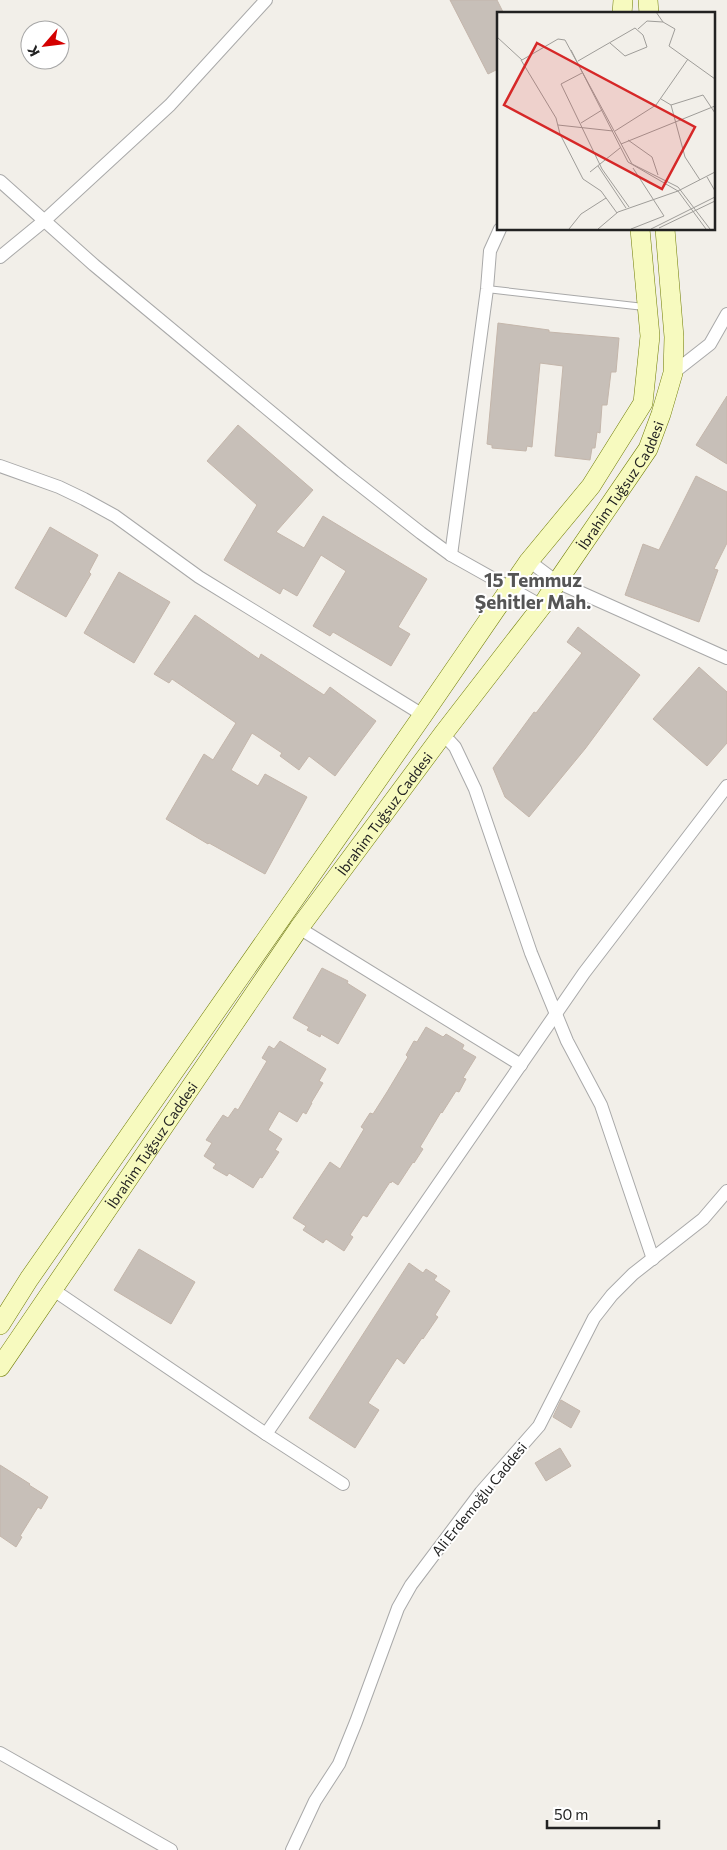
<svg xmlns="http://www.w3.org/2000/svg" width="727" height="1850" viewBox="0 0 727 1850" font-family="Commissioner,sans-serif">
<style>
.building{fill:#c7bfb8;stroke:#c4b6ab}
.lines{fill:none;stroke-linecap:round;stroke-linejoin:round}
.lane-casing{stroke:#a9a9a9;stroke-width:8}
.street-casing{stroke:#a9a9a9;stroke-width:14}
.secondary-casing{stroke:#707d05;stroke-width:20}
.lane{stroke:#fff;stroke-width:6}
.street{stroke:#fff;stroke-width:12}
.secondary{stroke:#f7fabf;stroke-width:19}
.labels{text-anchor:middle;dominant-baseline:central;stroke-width:4;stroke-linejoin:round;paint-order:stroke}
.street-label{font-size:14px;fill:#222;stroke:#fff}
.district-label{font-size:19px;font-weight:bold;fill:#555;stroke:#fff}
.inset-road{fill:none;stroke:#9f9d99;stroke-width:1}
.view{fill:#d62828;fill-opacity:0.15;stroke:#d62828;stroke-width:2.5}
.inset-edge{fill:none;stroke:#222;stroke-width:2.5}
</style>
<rect width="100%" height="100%" fill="#f2efe9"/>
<g class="building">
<path d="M450,0h47l7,14h-6v55l-10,5z"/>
<path d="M498,323l51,7v2l70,6 -3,34h-5l-4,33h-5l-2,28 -3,-1 -2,16h-3l-2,12 -35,-4 8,-90 -23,-3 -8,84 -5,-1 -1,5 -34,-3v-3l-5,-1z"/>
<path d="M727,396v68l-31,-19z"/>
<path d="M238,425l75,65 -37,42 28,16 19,-32 104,63 -29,48 12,7 -19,32 -58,-34 -3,4 -17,-10 33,-55 -25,-16 -24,41 -14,-8 -3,6 -56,-34 33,-55 -50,-44z"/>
<path d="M696,476l31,16v51l-13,26 4,1 -19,52 -74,-27 18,-51 16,6z"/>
<path d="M50,527l48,28 -9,17 2,2 -25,43 -51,-29z"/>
<path d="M119,572l51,30 -36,61 -50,-30z"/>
<path d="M195,615l64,44 2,-5 63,41 6,-8 46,34 -41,55 -26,-20 -10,14 -19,-14 2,-3 -30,-20 -21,37 27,16 7,-12 42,23 -42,77 -56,-31 -1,1 -42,-25 38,-65 9,6 23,-37 -64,-44 -3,4 -15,-9z"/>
<path d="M578,627l62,48 -55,74 -56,68 -24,-20 -12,-29 41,-56 2,1 46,-60 -15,-11z"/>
<path d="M699,667l28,25v51l-20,23 -54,-47z"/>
<path d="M322,968l26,13 -1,2 19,12 -28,49 -17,-10 -1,3 -13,-7 2,-3 -16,-9z"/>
<path d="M426,1027l17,10 3,-3 18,11 -2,4 14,8 -13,21 3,1 -7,13 -3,-1 -14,22 -1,-1 -21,35 3,2 -9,14 -1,-1 -15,23 -6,-4 -1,2 -1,-1 -23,35 -4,-2 -13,20 3,2 -9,14 -18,-12 -3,4 -20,-13 3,-4 -13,-8 37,-56 10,7 24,-40 -3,-2 9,-14 3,1 14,-22 21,-35 -2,-2 8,-14 3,1z"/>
<path d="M280,1041l46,28 -7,12 4,2 -12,20h1l-6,11 -3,-2 -6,10 -18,-11 -11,19 14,9 -7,11 4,2 -17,26 -2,-1 -7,11 -24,-15 -2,3 -14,-8 3,-4 -12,-8 8,-13 -6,-3 17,-25 5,3 7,-10 3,2 29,-49 -5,-3 7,-12 5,3z"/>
<path d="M139,1249l56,33 -24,42 -57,-34z"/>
<path d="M409,1263l14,10 3,-4 11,7 -3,4 16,11 -15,24 3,2 -15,22 -1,-1 -18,26 -7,-6 -29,45 11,7 -24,38 -46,-30z"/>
<path d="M561,1400l19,11 -9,17 -18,-11z"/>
<path d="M560,1448l11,18 -25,15 -11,-18z"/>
<path d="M0,1465l30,19 -1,1 19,12 -7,12 -3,-2 -18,29 2,1 -6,10 -16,-11z"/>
</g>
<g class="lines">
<defs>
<path id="lane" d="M487,289l157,18"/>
<g id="street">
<path d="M0,181l94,84 248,206 79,62 30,22 91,51"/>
<path d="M0,257l44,-36 126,-116 96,-105"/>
<path d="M673,373l37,-29 17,-30"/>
<path d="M0,466l59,21 25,12 31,17 84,61 224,138"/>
<path d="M451,555l36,-266 3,-38 10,-22"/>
<path d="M529,561l28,21 170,76"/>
<path d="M443,734l12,13 20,42 56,164 36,88 34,64 52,154"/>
<path d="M299,928l222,137"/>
<path d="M52,1289l214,145 318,-461 143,-187"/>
<path d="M266,1434l77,50"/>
<path d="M0,1753l171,97"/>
<path d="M292,1850l23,-49 24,-37 17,-42 42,-114 13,-23 70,-93 58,-66 55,-108 18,-23 21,-21 70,-55 24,-28"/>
</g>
<g id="secondary">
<path d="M648,0l1,14"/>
<path d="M622,14l1,-14"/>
<path d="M0,1325l29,-46 394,-564 106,-154 62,-75 52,-83 7,-67 -10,-107"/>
<path id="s1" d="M0,1367l299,-439 144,-194 99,-128 15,-24 91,-133 13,-35 12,-41 1,-36 -9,-108"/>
</g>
</defs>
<use href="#lane" class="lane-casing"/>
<use href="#street" class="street-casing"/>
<use href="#secondary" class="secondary-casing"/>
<use href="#lane" class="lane"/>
<use href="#street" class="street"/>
<use href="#secondary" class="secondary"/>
</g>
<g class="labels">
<g class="street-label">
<text stroke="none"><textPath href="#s1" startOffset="1079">İbrahim Tuğsuz Caddesi</textPath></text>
<text stroke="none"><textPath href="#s1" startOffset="674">İbrahim Tuğsuz Caddesi</textPath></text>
<text stroke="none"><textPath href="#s1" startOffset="269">İbrahim Tuğsuz Caddesi</textPath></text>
<text transform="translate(479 1499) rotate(-51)">Ali Erdemoğlu Caddesi</text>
</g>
<g class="district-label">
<text x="533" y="579">15 Temmuz<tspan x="533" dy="22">Şehitler Mah.</tspan></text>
</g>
</g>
<g transform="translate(497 12)">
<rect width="218" height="218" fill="#f2efe9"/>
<path class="inset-road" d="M159,0l7,10 12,7 -6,17 46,33M141,17l9,-8 16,1M0,25l25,23 36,-21 7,1 67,124 46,23 32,42M74,38l57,112 50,29 28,38M24,48l35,58 4,16 23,45 18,12 16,22M81,49l57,-33 8,7 4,12 -22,9 -15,-13M85,61l-21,11 41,85 27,38M164,87l10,6 14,52 15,23M174,93l32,-10 12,18M84,111l21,-13M61,113l55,6M118,119l41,-26 32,-46M131,128l24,17 6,18M124,132l94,-38M101,154l28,42M93,160l30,-24M210,165l8,14M162,216l56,-27M72,217l12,-15 25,-16M101,217l20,-17 60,-21 37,-19M134,217l33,-13 -31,-48M154,217l64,-32"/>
<path class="view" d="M40,31l158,84 -33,62 -158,-84z"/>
<rect width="218" height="218" class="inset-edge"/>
</g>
<g transform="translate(45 45) rotate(242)"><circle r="24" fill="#ffffff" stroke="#a7a7a7"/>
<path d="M0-4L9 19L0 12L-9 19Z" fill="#d40000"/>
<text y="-8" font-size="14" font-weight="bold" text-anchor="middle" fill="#222222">K</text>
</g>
<path d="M547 1820v8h112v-8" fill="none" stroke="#222222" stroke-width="2.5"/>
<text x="554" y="1820" font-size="15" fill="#222222" stroke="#ffffff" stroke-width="4" paint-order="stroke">50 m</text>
</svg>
